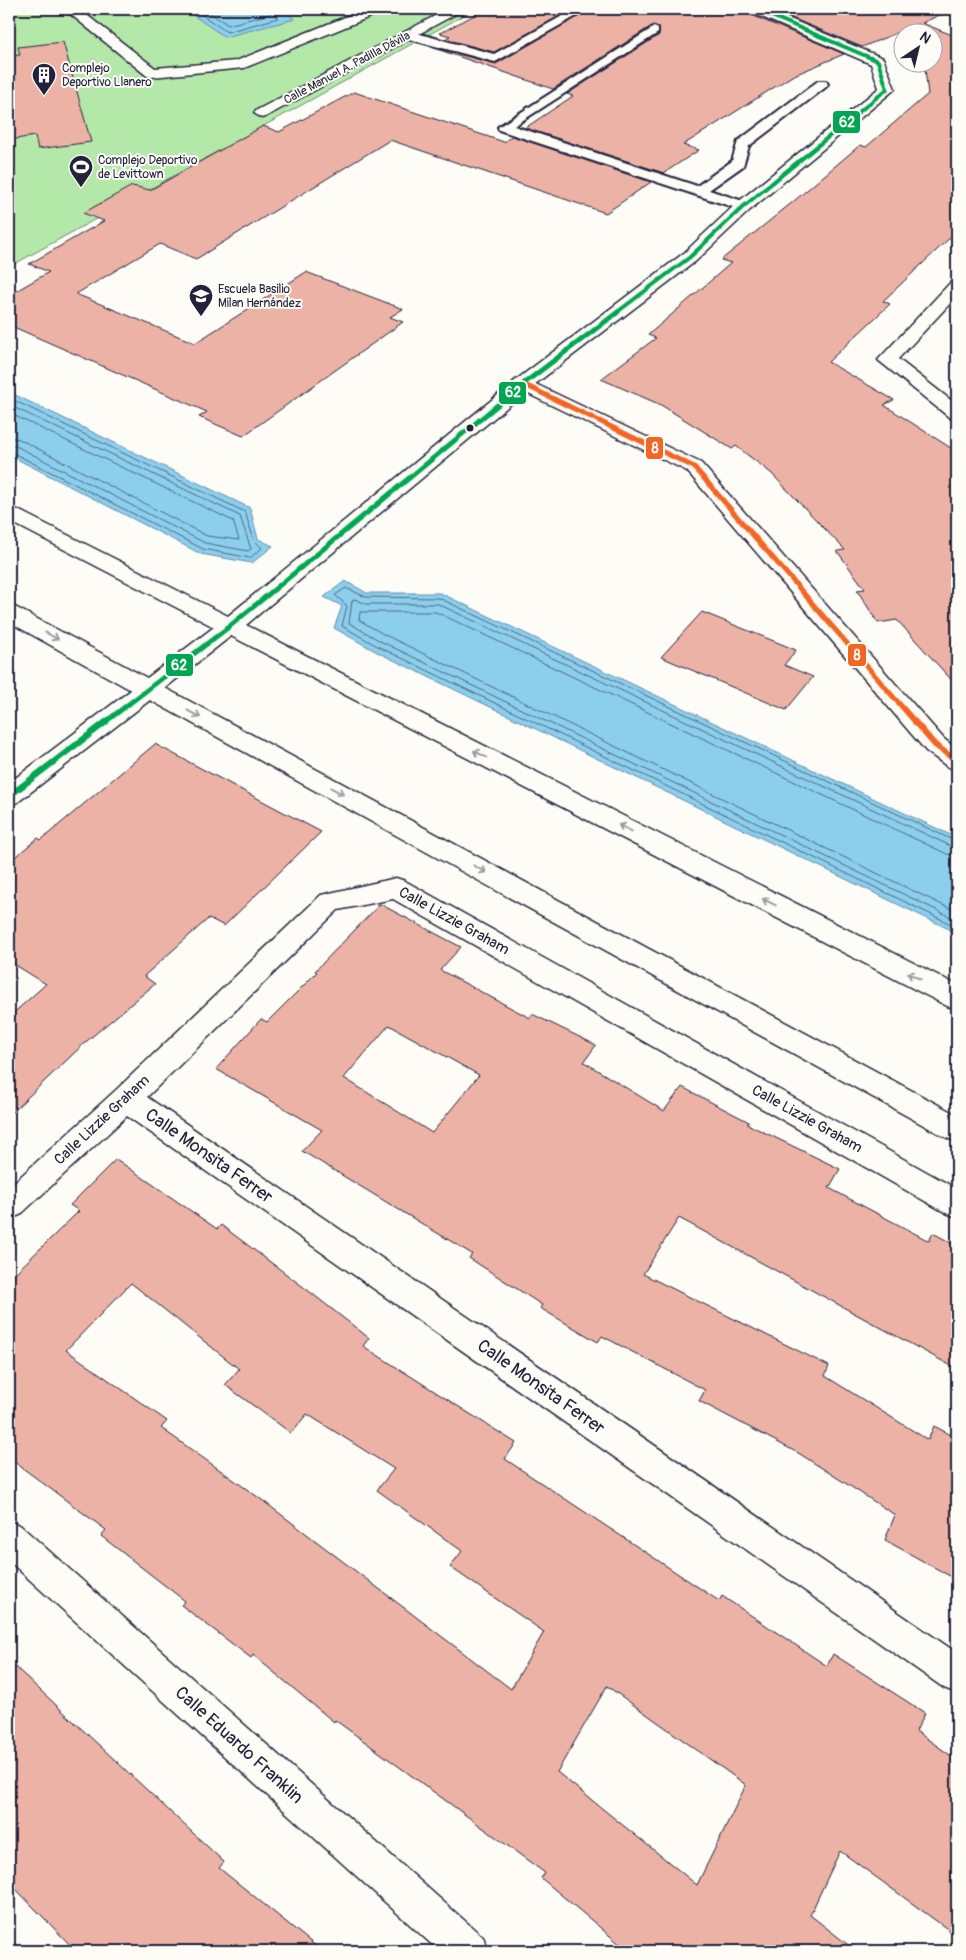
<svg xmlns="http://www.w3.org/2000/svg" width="966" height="1960" viewBox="0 0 966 1960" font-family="Pangolin,sans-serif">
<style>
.green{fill:#b3e8a9;stroke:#6a8572}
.water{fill:#8ccfed;stroke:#628aa6}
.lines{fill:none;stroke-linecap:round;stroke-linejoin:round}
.shore{stroke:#4c6782;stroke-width:1}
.building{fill:#ecb2a6;stroke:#22223b;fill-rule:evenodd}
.lane-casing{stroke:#22223b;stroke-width:4}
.street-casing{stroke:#22223b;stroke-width:3}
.secondary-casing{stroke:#22223b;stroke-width:3}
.lane{fill:#fdfcf7;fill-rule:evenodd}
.street{fill:#fdfcf7;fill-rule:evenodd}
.secondary{fill:#fdfcf7;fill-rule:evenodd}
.bus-1-far1-casing{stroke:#fdfcf7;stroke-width:8}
.bus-1-casing{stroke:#fdfcf7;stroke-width:10}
.bus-2-far2-casing{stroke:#fdfcf7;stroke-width:5.5}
.bus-2-far1-casing{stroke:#fdfcf7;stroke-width:8}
.bus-2-casing{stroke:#fdfcf7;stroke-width:10}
.bus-1-far1{stroke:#f26522;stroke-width:5}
.bus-1{stroke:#f26522;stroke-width:6}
.bus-2-far2{stroke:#00a651;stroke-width:4}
.bus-2-far1{stroke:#00a651;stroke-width:5}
.bus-2{stroke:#00a651;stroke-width:6}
.oneway{stroke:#9a9aa2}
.bus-dot{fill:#22223b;stroke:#fdfcf7;stroke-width:2}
.labels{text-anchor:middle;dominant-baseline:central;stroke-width:4;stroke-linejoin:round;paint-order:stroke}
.far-poi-label{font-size:12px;fill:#22223b;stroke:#fdfcf7;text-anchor:start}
.far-street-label{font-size:12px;fill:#22223b;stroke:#fdfcf7}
.street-label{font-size:15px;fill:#22223b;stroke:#fdfcf7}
.near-street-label{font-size:18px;fill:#22223b;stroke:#fdfcf7}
.line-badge{stroke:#fdfcf7;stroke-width:2}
.badge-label{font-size:14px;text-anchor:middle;font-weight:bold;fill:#fff}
</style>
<rect width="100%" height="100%" fill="#fdfcf7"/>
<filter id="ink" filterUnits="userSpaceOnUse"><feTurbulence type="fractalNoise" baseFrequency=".02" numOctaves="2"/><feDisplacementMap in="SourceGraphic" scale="10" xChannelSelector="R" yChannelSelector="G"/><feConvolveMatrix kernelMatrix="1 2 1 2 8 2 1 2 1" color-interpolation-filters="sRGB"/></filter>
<g filter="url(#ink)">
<path class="green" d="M9,9h466l-466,258z"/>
<g class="water">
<path d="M184,9h95l16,10 -70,18z"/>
<path d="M9,392l241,116 8,31 15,7 -21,17 -51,-9 -192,-99z"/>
<path d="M345,581l22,12h73l517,245v95l-580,-281 -43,-24 8,-22 -18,-9z"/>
</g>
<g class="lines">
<g class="shore">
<path d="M193,9l34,23 51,-14 -1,-9"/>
<path d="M204,9l24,16 42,-11 1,-5"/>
<path d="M9,398l236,114 9,28 8,8 -12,10 -47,-9 -194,-98"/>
<path d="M9,405l231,111 11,33 -3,2 -43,-8 -189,-97 -7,-1"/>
<path d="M9,413l224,108 6,19 -32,-4 -188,-97 -10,-2"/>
<path d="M957,842l-518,-244 -73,-1 -20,-9 -11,7 12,11 -5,20 37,21 578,280"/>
<path d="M957,849l-519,-245h-72l-11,-5 -3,2 -3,22 33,19 575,278"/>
<path d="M957,856l-10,-2 -511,-242h-76l-1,8 26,15 572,277"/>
</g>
</g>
<g class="building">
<path d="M486,9h86l-78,43 -49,-13 5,-3 -10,-3z"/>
<path d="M591,9h155l3,5 95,40 -52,22 -109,69 16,5 -35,23 -139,-45 48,-32 -6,-2 92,-59v-8l-6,-2 -100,64 -122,-42 65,17z"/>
<path d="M770,9h183l-31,14 35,14v194l-74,70 7,3 -62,58 66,38 -10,5 73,47v234l-60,-66 -19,3 -21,-33 8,-1 -28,-38 8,-1 -74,-77 -35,-27 -4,3 -71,-44 -60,-26 55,-41 -8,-3 83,-72 -10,-3 73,-59 66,-56 6,2 62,-53 -4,-32h10v-30h-14l-1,-8 -57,23z"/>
<path d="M63,42l28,100 -53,7 -3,-13 -26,4v-84l11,-1 -2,-8z"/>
<path d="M354,92l150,50 8,-6 139,46 -45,31 -216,-73 -194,119 -36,-15 -84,50 119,49 111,-71 97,37 -13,8 13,5 -160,114 -44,-19 8,-5 -198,-87v-30l40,-23 -20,-8 75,-43 -21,-8 49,-27 18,4 113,-64 16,6z"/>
<path d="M702,612l94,38 -12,15 29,12 -27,33 -125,-53z"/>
<path d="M155,744l166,88 -97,94 -15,-8 -65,58 11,8 -67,56 -79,75v-98l37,-33 -37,-23v-99l29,-24 3,2z"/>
<path d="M380,904l81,43 -21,23 90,48 2,-4 64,31 -12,17 80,49 18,-24 67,35 -2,2 93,45 -11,19 100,53 4,-8 24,13v123l-278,-151 -36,56 186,92 -4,10 103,64 6,-14 23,12v142l-72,-40 10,-25 -95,-61 -101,-53 6,-11 -103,-54 -4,6 -58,-34 2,-3 -73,-47 3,-4 -170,-103 20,-21 -106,-61 45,-50 6,3 50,-50 -2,-1zM389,1025l90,50 -47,58 -88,-55z"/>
<path d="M116,1159l101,70 4,-4 89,67 59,46 -6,8 153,97 -11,16 214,142 3,-5 105,70 6,-12 92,59 -9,18 41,29v176l-117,-85 -30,64 46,36h-228l-87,-73 4,-5 -210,-153 -1,2 -81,-67 -2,3 -70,-53 4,-4 -84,-65 5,-6 -97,-72v-179l70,-68 -9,-6zM131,1283l108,86 -14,16 66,48 16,-19 87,55 -17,21 85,61 -12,16 94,65 -33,57 -249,-189 -101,-72 6,-7 -101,-71zM607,1686l139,99 -49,100 -140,-113z"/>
<path d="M9,1661l215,201 -5,6 103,83h-246l-67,-69z"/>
</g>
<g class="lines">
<defs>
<g id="lane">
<path d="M575,9h14l-94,53 -90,-24 -2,-3 6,-4 85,23z"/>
<path d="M654,27l4,2v4l-144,93 183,60 35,-25 6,-20 80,-60h8l2,3 -2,3 -77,59 -6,20 -34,24 40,13 2,3 -2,3h-10l-240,-79 -1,-3z"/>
</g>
<g id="street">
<path d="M64,9h15l76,59 81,-7 129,-52h19l-2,3 -138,56 -92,9 -5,-1z"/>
<path d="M448,9h17l-198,107 -5,2 -8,-5 3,-3z"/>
<path d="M957,281v15l-59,63 59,46v15l-7,-2 -72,-58 73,-78z"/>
<path d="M523,378l178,85 243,276 13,10v21l-9,-3 -22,-16 -239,-280 -171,-83 -3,-4 3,-4z"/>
<path d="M396,878l9,3 552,308v28l-11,-4 -553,-314 -55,11 -191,187 810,556v40l-13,-5 -817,-572 -107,99 -11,4v-32l107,-97 205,-195z"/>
<path d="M9,1521l12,5 462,411 6,14h-50l-430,-390z"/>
</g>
<path id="secondary" d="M748,9h18l117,49 12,31 -145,121 -54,51 -166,127 -284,237 711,360v24l-10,-3 -716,-370 -66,52 792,427v27l-10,-4 -797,-438 -132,102 -9,3v-22l122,-93 -122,-68v-16l8,2 130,70 67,-51 -205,-106v-14l7,2 212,107 288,-236 168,-127 54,-51 141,-114 -8,-24 -121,-52z"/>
</defs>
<use href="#lane" class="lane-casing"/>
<use href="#street" class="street-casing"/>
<use href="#secondary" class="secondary-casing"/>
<use href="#lane" class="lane"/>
<use href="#street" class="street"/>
<use href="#secondary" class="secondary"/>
<defs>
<path id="bus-1-far1" d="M523,384l171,83 222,256"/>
<path id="bus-1" d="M915,722l20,23 22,16"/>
<path id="bus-2-far2" d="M616,313l74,-56 54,-51 143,-117 -9,-28 -123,-52"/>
<path id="bus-2-far1" d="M104,723l126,-97 293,-242 95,-72"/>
<path id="bus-2" d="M9,796l97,-74"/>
</defs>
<use href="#bus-1-far1" class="bus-1-far1-casing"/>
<use href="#bus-1" class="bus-1-casing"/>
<use href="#bus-2-far2" class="bus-2-far2-casing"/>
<use href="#bus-2-far1" class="bus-2-far1-casing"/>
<use href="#bus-2" class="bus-2-casing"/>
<use href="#bus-1-far1" class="bus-1-far1"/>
<use href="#bus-1" class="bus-1"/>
<use href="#bus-2-far2" class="bus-2-far2"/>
<use href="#bus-2-far1" class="bus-2-far1"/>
<use href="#bus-2" class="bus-2"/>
</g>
<defs><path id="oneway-shaft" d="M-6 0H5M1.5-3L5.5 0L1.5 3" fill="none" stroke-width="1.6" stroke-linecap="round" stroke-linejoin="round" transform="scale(1.25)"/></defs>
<g class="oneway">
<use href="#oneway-shaft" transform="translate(52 636) rotate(29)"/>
<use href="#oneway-shaft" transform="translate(194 714) rotate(29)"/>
<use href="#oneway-shaft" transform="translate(480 754) rotate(-153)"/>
<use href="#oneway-shaft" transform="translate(337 791) rotate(29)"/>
<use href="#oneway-shaft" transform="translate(625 828) rotate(-153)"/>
<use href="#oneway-shaft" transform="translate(480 869) rotate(29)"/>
<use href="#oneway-shaft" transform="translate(769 902) rotate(-153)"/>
<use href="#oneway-shaft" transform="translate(914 976) rotate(-153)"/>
</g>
</g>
<defs>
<symbol id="building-pin" viewBox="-11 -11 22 30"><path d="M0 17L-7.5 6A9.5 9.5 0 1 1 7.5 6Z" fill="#22223b" stroke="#fdfcf7"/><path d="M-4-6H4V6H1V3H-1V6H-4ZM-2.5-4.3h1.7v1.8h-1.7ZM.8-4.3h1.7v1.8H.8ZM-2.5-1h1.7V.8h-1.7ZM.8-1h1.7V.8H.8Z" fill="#fff"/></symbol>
<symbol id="stadium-pin" viewBox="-11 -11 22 30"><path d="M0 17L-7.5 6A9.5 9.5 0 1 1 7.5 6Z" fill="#22223b" stroke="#fdfcf7"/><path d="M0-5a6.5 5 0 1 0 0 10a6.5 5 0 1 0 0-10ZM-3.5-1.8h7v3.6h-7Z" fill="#fff"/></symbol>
<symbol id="school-pin" viewBox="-11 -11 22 30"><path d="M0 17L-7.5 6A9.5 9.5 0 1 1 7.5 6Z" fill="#22223b" stroke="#fdfcf7"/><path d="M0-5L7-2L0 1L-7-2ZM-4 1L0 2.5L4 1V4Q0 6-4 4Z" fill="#fff"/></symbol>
</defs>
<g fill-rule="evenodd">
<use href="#building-pin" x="30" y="61" width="28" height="38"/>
<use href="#stadium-pin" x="67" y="153" width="28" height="38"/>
<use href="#school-pin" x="187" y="282" width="28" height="38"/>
</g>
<circle class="bus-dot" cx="470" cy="428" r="4.5"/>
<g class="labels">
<g class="far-poi-label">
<text x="62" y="68">Complejo<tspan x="62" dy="14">Deportivo Llanero</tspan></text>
<text x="98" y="160">Complejo Deportivo<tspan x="98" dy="14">de Levittown</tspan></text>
<text x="218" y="289">Escuela Basilio<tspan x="218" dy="14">Milan Hernández</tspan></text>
</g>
<g class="far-street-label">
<text transform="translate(347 68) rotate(-28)">Calle Manuel A. Padilla Dávila</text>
</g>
<g class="street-label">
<text transform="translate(454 921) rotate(29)">Calle Lizzie Graham</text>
<text transform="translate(807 1119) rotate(29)">Calle Lizzie Graham</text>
<text transform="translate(102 1120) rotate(-43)">Calle Lizzie Graham</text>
</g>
<g class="near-street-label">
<text transform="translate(209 1156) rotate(35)">Calle Monsita Ferrer</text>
<text transform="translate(541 1387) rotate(35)">Calle Monsita Ferrer</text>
<text transform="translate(239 1745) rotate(42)">Calle Eduardo Franklin</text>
</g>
</g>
<g class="line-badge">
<rect x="832" y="110" width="29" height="24" rx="5" fill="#00a651"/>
<rect x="498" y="381" width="29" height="24" rx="5" fill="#00a651"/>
<rect x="645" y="436" width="19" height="24" rx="5" fill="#f26522"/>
<rect x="847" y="643" width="20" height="24" rx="5" fill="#f26522"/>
<rect x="165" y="653" width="29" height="24" rx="5" fill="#00a651"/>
</g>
<g class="badge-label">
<text x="847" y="127">62</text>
<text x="513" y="397">62</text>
<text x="655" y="453">8</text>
<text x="857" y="660">8</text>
<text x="179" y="670">62</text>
</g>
<rect width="966" height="1960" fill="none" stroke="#fdfcf7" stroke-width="30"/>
<rect x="15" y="15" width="936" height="1930" fill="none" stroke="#22223b" stroke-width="2" filter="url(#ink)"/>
<g transform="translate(918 48) rotate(35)"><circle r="24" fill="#fdfcf7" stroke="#a5a5ac"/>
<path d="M0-4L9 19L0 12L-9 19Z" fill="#22223b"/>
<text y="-8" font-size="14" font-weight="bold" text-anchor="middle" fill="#22223b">N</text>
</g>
</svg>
